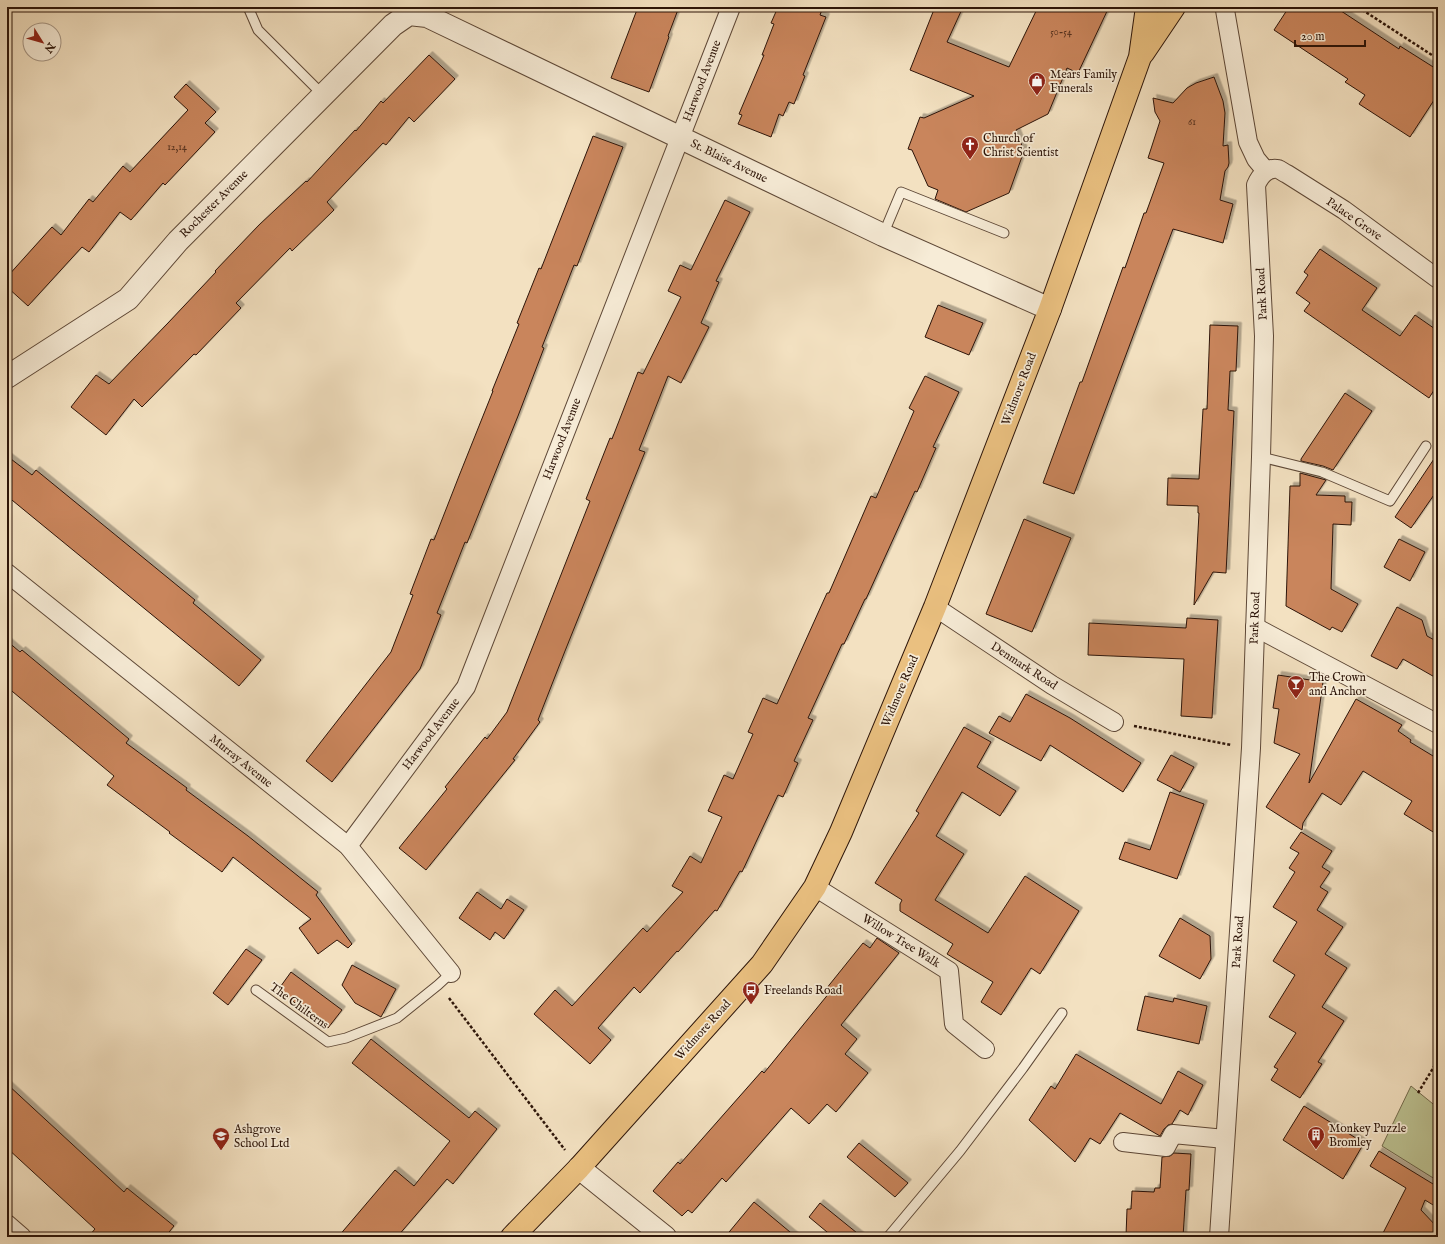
<svg xmlns="http://www.w3.org/2000/svg" width="1445" height="1244" viewBox="0 0 1445 1244" font-family="'IM FELL English',serif">
<style>
.green{fill:#bcc292;stroke:#746c4e}
.building{fill:#c9855b;stroke:#2d1509;filter:url(#shadow)}
.lines{fill:none;stroke-linecap:round;stroke-linejoin:round}
.service-casing{stroke:#5e4837;stroke-width:11}
.minor-casing{stroke:#5e4837;stroke-width:20}
.tertiary-casing{stroke:#5e4837;stroke-width:24}
.primary-casing{stroke:#2d1509;stroke-width:24}
.path{stroke:#2d1509;stroke-width:2.5;stroke-dasharray:3 2;stroke-linecap:butt}
.service{stroke:#f7ecd7;stroke-width:9}
.minor{stroke:#f7ecd7;stroke-width:18}
.tertiary{stroke:#f7ecd7;stroke-width:22}
.primary{stroke:#eac080;stroke-width:22}
.labels{text-anchor:middle;dominant-baseline:central;stroke-width:3.5;stroke-linejoin:round;paint-order:stroke}
.number-label{font-size:10px;fill:#54311e}
.poi-label{font-size:12px;fill:#2d1509;stroke:#f7ecd7;text-anchor:start}
.street-label{font-size:12px;fill:#2d1509;stroke:#f7ecd7}
</style>
<defs>
<filter id="shadow"><feDropShadow dx="3.5" dy="-3.5" stdDeviation="0" flood-color="#0004"/></filter>
</defs>
<rect width="100%" height="100%" fill="#f3e1c1"/>
<filter id="stains"><feTurbulence type="fractalNoise" baseFrequency=".005" numOctaves="4"/><feColorMatrix values="0 0 0 0 .2 0 0 0 0 .09 0 0 0 0 .02 0 0 0 .5 -.17"/></filter>
<radialGradient id="worn" r=".72"><stop offset=".6" stop-color="#630" stop-opacity="0"/><stop offset="1" stop-color="#630" stop-opacity=".3"/></radialGradient>
<path class="green" d="M1411,1086l27,22v73l-56,-35z"/>
<g class="building">
<path d="M638,7h41l-11,29 1,1 -20,55 -38,-14z"/>
<path d="M778,7h45l-3,8 6,2 -23,58 2,1 -11,28 -5,-2 -6,14 -4,-2 -8,23 -33,-13 4,-9 -3,-1 25,-59h-2l12,-31 -3,-1z"/>
<path d="M935,7h28l-16,35 62,25 29,-60h71l-31,66 -11,-5 -19,46 -32,16 8,21 -15,42 -43,19 -31,-13 3,-9 -10,-4 -16,-36 -4,-1 12,-32 4,1 50,-22 -64,-26z"/>
<path d="M1289,7h46l64,42 1,-3 38,24v24l-28,43 -51,-33 6,-9 -20,-13 3,-3 -74,-49z"/>
<path d="M429,55l26,24 -41,43 -5,-5 -23,28 -3,-2 -56,59 7,8 -42,41 -2,-3 -54,55 5,5 -45,47 -2,-1 -52,53 -8,-8 -28,36 -35,-28 25,-32 13,9 59,-61 48,-51 -1,-1 44,-46 47,-44 1,1 48,-52 1,1 25,-30 2,2z"/>
<path d="M1214,77l9,24 2,12 -2,33 5,-1 1,18 -1,4 -3,4 -5,29 13,4 -10,39 -50,-14 -99,265 -31,-11 37,-101h2l41,-115 2,1 19,-55h2l18,-50 -16,-5 12,-37 -5,-9 -2,-14 20,5 14,-15 9,-5z"/>
<path d="M186,84l30,28 -11,11 10,9 -50,53 -2,-2 -32,37 -11,-8 -31,40 -7,-5 -54,59 -21,-19v-10l45,-50 9,8 28,-36 4,3 30,-36 7,6 58,-62 -14,-13z"/>
<path d="M593,136l30,11 -46,119 -3,-1 -32,82 2,1 -26,68 -51,127 -2,-1 -28,71 4,2 -21,54 -88,113 -26,-21 85,-109 22,-57 -3,-1 21,-55 3,1 25,-64 34,-85h-1l27,-67 -2,-1 22,-55 2,1z"/>
<path d="M725,200l25,12 -34,69 3,1 -18,41 8,4 -28,56 -13,-7 -29,74 6,2 -80,199 -27,69 2,2 -27,37 2,1 -89,110 -27,-22 48,-59 -2,-2 40,-50 2,2 20,-27 83,-211 -4,-2 24,-61 2,1 26,-67 5,2 38,-77 -13,-6 12,-26 11,5z"/>
<path d="M1320,249l57,39 -15,22 38,26 15,-21 23,16v53l-9,14 -125,-87 6,-8 -14,-10 12,-18 -4,-3z"/>
<path d="M938,305l45,18 -14,32 -44,-18z"/>
<path d="M1210,325l28,1 -2,45h-6l-2,39 6,1 -5,103 -3,59 -13,-1 -19,33 5,-92h-1v-7l-31,-1 1,-27 31,1 4,-70h4z"/>
<path d="M925,376l34,16 -26,55 3,1 -19,44 -2,-1 -49,108h-1l-21,45h-2l-34,74 5,2 -19,41 4,2 -15,34 -5,-2 -36,77 -2,-1 -23,40 -2,-1 -37,42 -1,-1 -37,42 -6,-6 -36,41 13,12 -21,24 -56,-50 21,-24 17,16 71,-78 4,4 36,-40 -11,-6 18,-30 11,7 21,-46 -14,-6 16,-36 9,4 20,-45 -5,-2 15,-34 14,6 50,-111h2l42,-97 5,2 38,-87 -5,-3z"/>
<path d="M1345,393l27,18 -39,59 -10,-4 -22,-5v-2z"/>
<path d="M1438,453v36l-27,39 -16,-11z"/>
<path d="M7,456l25,19 4,-5 159,130 -2,3 68,57 -22,26 -232,-190z"/>
<path d="M1300,473l26,7 -10,15 29,1v6h7l-1,23 -18,-1 -2,65 27,15 -16,28 -10,-5 -2,3 -44,-24 4,-120h10z"/>
<path d="M1024,519l47,19 -39,94 -46,-18z"/>
<path d="M1399,539l26,13 -15,29 -26,-14z"/>
<path d="M1397,607l25,13 5,16 11,6v37l-35,-20 -6,10 -26,-13z"/>
<path d="M1187,618l31,2 -6,98 -31,-2 3,-57 -96,-4 1,-32 97,5z"/>
<path d="M7,641l13,11 2,-2 107,89 -3,4 61,45 -1,2 62,46 70,56 -2,3 36,49 -4,4 -11,-8 -19,14 -19,-26 12,-9 -78,-62 -11,15 -53,-39 1,-1 -63,-47 7,-9 -107,-89z"/>
<path d="M1278,675l45,7 -14,101 47,-84 46,26 -4,6 13,9 -1,2 28,17v76l-34,-21 8,-13 -49,-30 -22,34 -19,-12 -19,30 -1,7 -36,-23 34,-53 -26,-11 5,-34 -6,-1z"/>
<path d="M1026,694l44,24 71,45 -18,29 -73,-47 -9,16 -52,-28 10,-17 11,6z"/>
<path d="M964,727l27,15 -14,25 39,24 -16,25 -38,-24 -26,44 28,18 -29,46 53,33 37,-57 54,35 -39,63 -9,-6 -30,47 -20,-13 12,-20 -46,-28 6,-10 -53,-33v-7l2,-4 -27,-17 44,-70 -3,-2z"/>
<path d="M1171,755l23,12 -14,25 -23,-12z"/>
<path d="M1170,792l34,12 -27,75 -58,-20 6,-17 25,8z"/>
<path d="M1301,832l31,19 -10,16 8,5 -10,15 8,5 -11,18 26,17 -18,27 22,14 -25,39 22,14 -26,41 4,2 -22,34 -29,-18 7,-11 -4,-2 22,-34 -27,-16 26,-42 -22,-14 24,-39 -24,-15 22,-35 -6,-4 10,-15 -9,-5z"/>
<path d="M477,892l24,17 6,-10 17,11 -20,29 -9,-7 -5,8 -31,-22z"/>
<path d="M1180,918l30,18 1,23 -11,20 -41,-23z"/>
<path d="M877,938l22,15 -58,72 16,14 -12,15 23,19 -32,39 -9,-8 -18,20 -18,-16 -65,74 -4,-4 -30,35 -4,-3 -6,6 -29,-25 25,-29 2,2 82,-93 2,2 66,-81 -4,-3 37,-46 7,5z"/>
<path d="M246,949l16,11 -34,45 -15,-12z"/>
<path d="M352,965l44,24 -15,28 -26,-14 -13,-18z"/>
<path d="M291,972l51,38 -14,18 -50,-38z"/>
<path d="M1145,996l28,6 1,-4 33,8 -8,38 -62,-14z"/>
<path d="M371,1039l98,79 6,-7 22,18 -44,55 -6,-5 -50,58h-59l57,-67 19,16 36,-45 -98,-78z"/>
<path d="M1076,1054l85,50 17,-33 25,14 -15,30 -8,-5 -8,14 -4,1 -4,4 -4,7 -40,-23 -20,31 -10,-6 -15,24 -46,-42 22,-34 4,3z"/>
<path d="M7,1084l117,108 3,-4 47,38 -9,11h-77l7,-8 -88,-81z"/>
<path d="M1304,1106l60,37 -21,36 -60,-39z"/>
<path d="M859,1143l49,40 -13,14 -48,-40z"/>
<path d="M1379,1151l59,36v21l-13,-8 -4,10 17,18v9h-57l25,-49 -36,-22z"/>
<path d="M1174,1153l17,1 -2,36h-3l-3,47 -57,-1 1,-27h4l1,-18 22,1 1,-4h5l2,-31 8,-1z"/>
<path d="M754,1202l42,35h-71z"/>
<path d="M820,1203l42,34h-29l-24,-20z"/>
</g>
<g class="lines">
<defs>
<g id="service">
<path d="M248,7l10,23 65,65"/>
<path d="M883,235l18,-43 103,41"/>
<path d="M1261,457l61,15 68,29 36,-55"/>
<path d="M256,990l72,52 18,-4 51,-20 41,-33 13,-12"/>
<path d="M888,1237l72,-86 63,-83 39,-55"/>
</g>
<g id="minor">
<path d="M1225,10l23,132 8,17 10,12"/>
<path d="M7,573l341,273 103,127"/>
<path d="M935,607l117,78 62,37"/>
<path d="M1255,627l183,97"/>
<path d="M348,846l118,-159 265,-680"/>
<path d="M815,887l134,84 5,53 31,25"/>
<path d="M1123,1142l43,5 7,-13 52,5"/>
<path d="M7,1224l15,13"/>
<path d="M1219,1237l32,-489 10,-291 3,-121 -8,-151c4,-9 11,-18 22,-16 3,1 6,4 9,5l57,36 94,69"/>
</g>
<g id="tertiary">
<path d="M7,377l121,-78 50,-58 215,-216 16,-11 18,2 456,219 167,74"/>
<path d="M579,1168l86,69"/>
</g>
<g id="primary">
<path d="M1143,53l31,-46"/>
<path d="M512,1237l67,-69 183,-204 53,-77 26,-55 94,-225 115,-298 90,-252 7,-50"/>
</g>
</defs>
<use href="#service" class="service-casing"/>
<use href="#minor" class="minor-casing"/>
<use href="#tertiary" class="tertiary-casing"/>
<use href="#primary" class="primary-casing"/>
<g class="path">
<path d="M1358,7l80,52"/>
<path d="M1134,726l97,19"/>
<path d="M449,998l116,152"/>
<path d="M1418,1093l20,-33"/>
</g>
<use href="#service" class="service"/>
<use href="#minor" class="minor"/>
<use href="#tertiary" class="tertiary"/>
<use href="#primary" class="primary"/>
</g>
<defs>
<symbol id="shop-pin" viewBox="-11 -11 22 30"><path d="M0 17L-7.5 6A9.5 9.5 0 1 1 7.5 6Z" fill="#8f2418" stroke="#f7ecd7"/><path d="M-5-2.5h2.3a2.7 3.5 0 0 1 5.4 0H5L5.5 6h-11ZM-1.5-2.5h3a1.5 2.3 0 0 0-3 0Z" fill="#fff"/></symbol>
<symbol id="church-pin" viewBox="-11 -11 22 30"><path d="M0 17L-7.5 6A9.5 9.5 0 1 1 7.5 6Z" fill="#8f2418" stroke="#f7ecd7"/><path d="M-1.2-6h2.4v3.5h3.3v2.4h-3.3V6h-2.4V-.1h-3.3v-2.4h3.3Z" fill="#fff"/></symbol>
<symbol id="bar-pin" viewBox="-11 -11 22 30"><path d="M0 17L-7.5 6A9.5 9.5 0 1 1 7.5 6Z" fill="#8f2418" stroke="#f7ecd7"/><path d="M-6-5H6L.8 .8V4.5H3.5V6h-7V4.5H-.8V.8Z" fill="#fff"/></symbol>
<symbol id="bus-pin" viewBox="-11 -11 22 30"><path d="M0 17L-7.5 6A9.5 9.5 0 1 1 7.5 6Z" fill="#8f2418" stroke="#f7ecd7"/><path d="M-5-6H5V4H4V6H2V4H-2V6H-4V4H-5ZM-3.5-4V0h7V-4ZM-3.5 1.2v1.5H-2V1.2ZM2 1.2v1.5H3.5V1.2Z" fill="#fff"/></symbol>
<symbol id="building-pin" viewBox="-11 -11 22 30"><path d="M0 17L-7.5 6A9.5 9.5 0 1 1 7.5 6Z" fill="#8f2418" stroke="#f7ecd7"/><path d="M-4-6H4V6H1V3H-1V6H-4ZM-2.5-4.3h1.7v1.8h-1.7ZM.8-4.3h1.7v1.8H.8ZM-2.5-1h1.7V.8h-1.7ZM.8-1h1.7V.8H.8Z" fill="#fff"/></symbol>
<symbol id="school-pin" viewBox="-11 -11 22 30"><path d="M0 17L-7.5 6A9.5 9.5 0 1 1 7.5 6Z" fill="#8f2418" stroke="#f7ecd7"/><path d="M0-5L7-2L0 1L-7-2ZM-4 1L0 2.5L4 1V4Q0 6-4 4Z" fill="#fff"/></symbol>
</defs>
<g fill-rule="evenodd">
<use href="#shop-pin" x="1027" y="71" width="20" height="27"/>
<use href="#church-pin" x="960" y="135" width="20" height="27"/>
<use href="#bar-pin" x="1286" y="674" width="20" height="27"/>
<use href="#bus-pin" x="741" y="980" width="20" height="27"/>
<use href="#building-pin" x="1306" y="1125" width="20" height="27"/>
<use href="#school-pin" x="211" y="1126" width="20" height="27"/>
</g>
<g class="labels">
<g class="number-label">
<text x="1061" y="32">50-54</text>
<text x="1192" y="122">61</text>
<text x="177" y="147">12,14</text>
</g>
<g class="poi-label">
<text x="1050" y="74">Mears Family<tspan x="1050" dy="14">Funerals</tspan></text>
<text x="983" y="138">Church of<tspan x="983" dy="14">Christ Scientist</tspan></text>
<text x="1309" y="677">The Crown<tspan x="1309" dy="14">and Anchor</tspan></text>
<text x="764" y="990">Freelands Road</text>
<text x="1329" y="1128">Monkey Puzzle<tspan x="1329" dy="14">Bromley</tspan></text>
<text x="234" y="1129">Ashgrove<tspan x="234" dy="14">School Ltd</tspan></text>
</g>
<g class="street-label">
<text transform="translate(702 81) rotate(-69)">Harwood Avenue</text>
<text transform="translate(729 161) rotate(26)">St. Blaise Avenue</text>
<text transform="translate(214 204) rotate(-45)">Rochester Avenue</text>
<text transform="translate(1354 219) rotate(35)">Palace Grove</text>
<text transform="translate(1262 294) rotate(-93)">Park Road</text>
<text transform="translate(1019 389) rotate(-69)">Widmore Road</text>
<text transform="translate(562 439) rotate(-69)">Harwood Avenue</text>
<text transform="translate(1255 618) rotate(-88)">Park Road</text>
<text transform="translate(1024 666) rotate(33)">Denmark Road</text>
<text transform="translate(900 691) rotate(-67)">Widmore Road</text>
<text transform="translate(431 734) rotate(-53)">Harwood Avenue</text>
<text transform="translate(241 761) rotate(39)">Murray Avenue</text>
<text transform="translate(901 941) rotate(32)">Willow Tree Walk</text>
<text transform="translate(1238 942) rotate(-86)">Park Road</text>
<text transform="translate(299 1006) rotate(36)">The Chilterns</text>
<text transform="translate(703 1030) rotate(-48)">Widmore Road</text>
</g>
</g>
<rect width="1445" height="1244" fill="none" stroke="#f3e1c1" stroke-width="24"/>
<rect x="8" y="8" width="1429" height="1228" fill="none" stroke="#2d1509" stroke-width="2"/>
<rect x="12" y="12" width="1421" height="1220" fill="none" stroke="#2d1509"/>
<g transform="translate(42 42) rotate(127)"><circle r="19" fill="#f7ecd7" stroke="#a69685"/>
<path d="M0-3L7 15L0 10L-7 15Z" fill="#8f2418"/>
<text y="-6" font-size="11" font-weight="bold" text-anchor="middle" fill="#2d1509">N</text>
</g>
<path d="M1295 40v6h70v-6" fill="none" stroke="#2d1509" stroke-width="2"/>
<text x="1301" y="40" font-size="12" fill="#2d1509" stroke="#f7ecd7" stroke-width="3" paint-order="stroke">20 m</text>
<rect width="100%" height="100%" filter="url(#stains)"/>
<rect width="100%" height="100%" fill="url(#worn)"/>
</svg>
